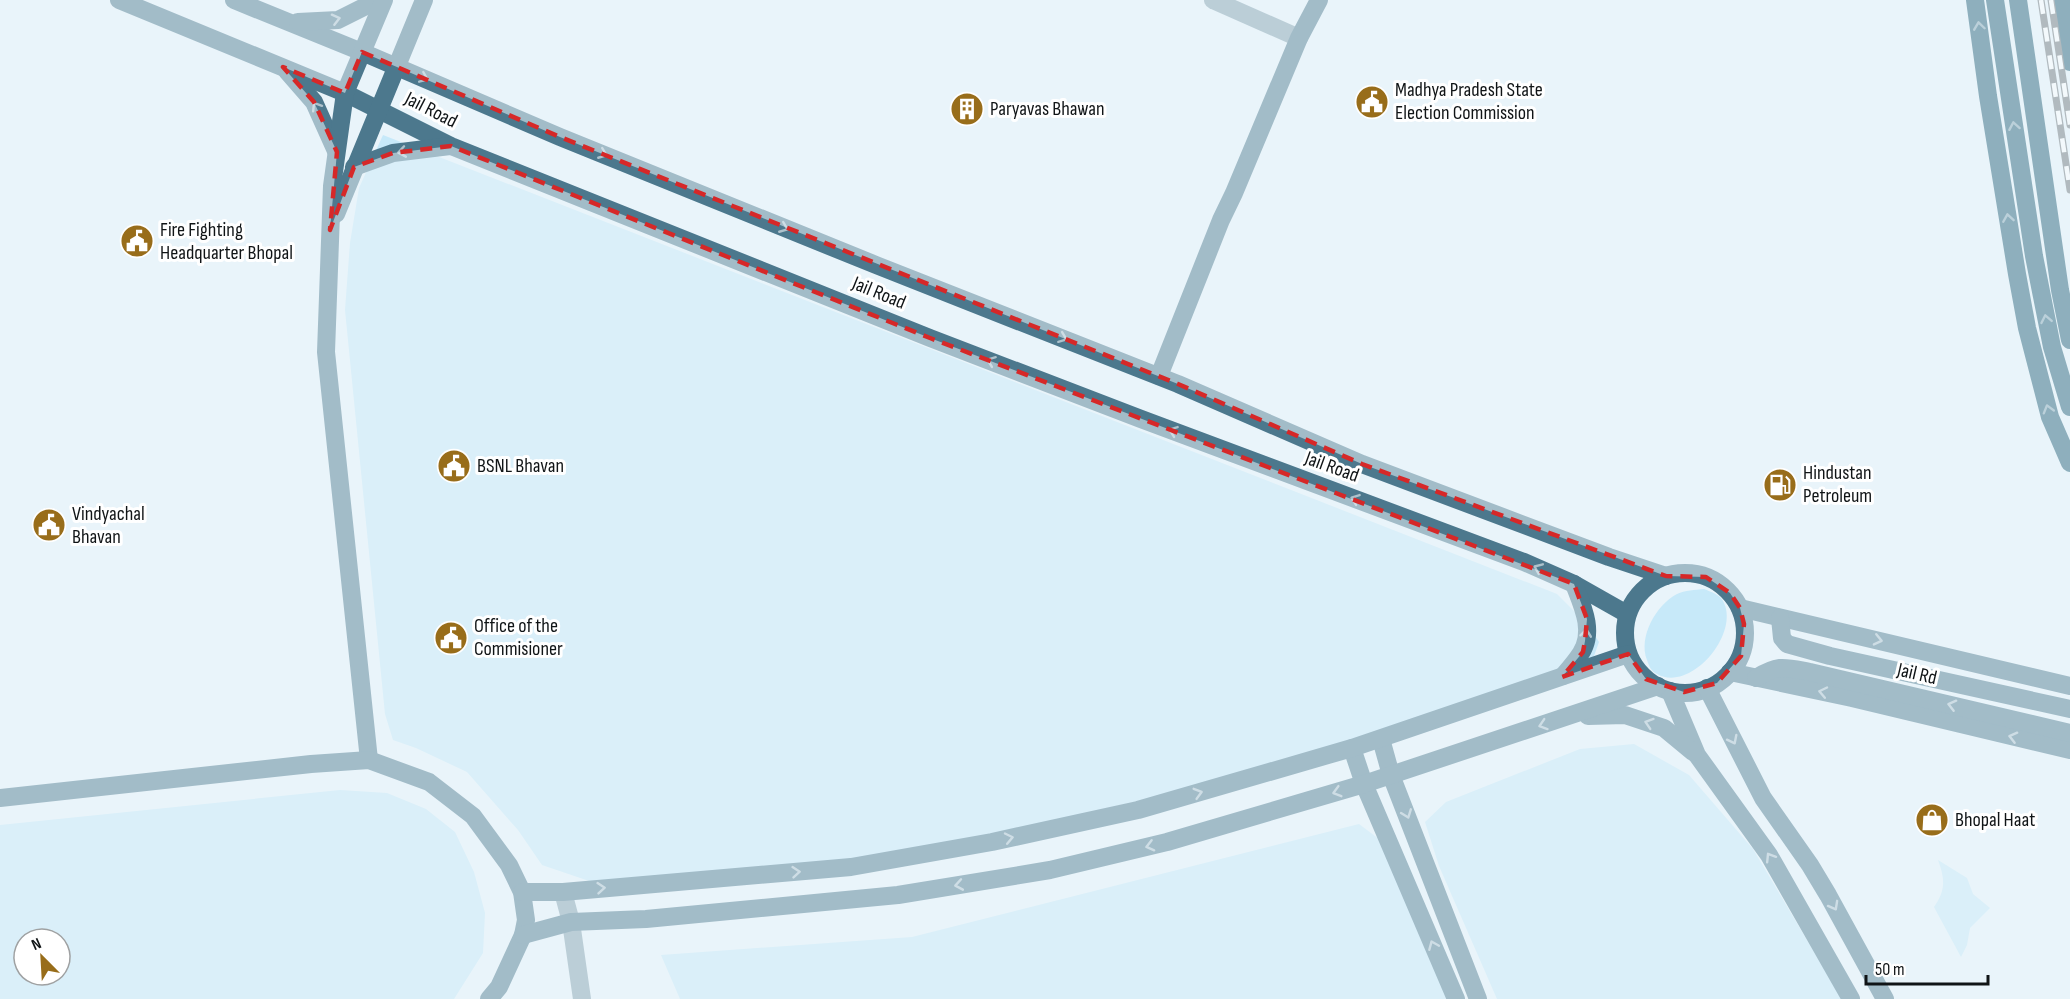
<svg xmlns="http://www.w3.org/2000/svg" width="2070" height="999" viewBox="0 0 2070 999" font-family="'Sofia Sans Condensed',sans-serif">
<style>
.green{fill:#c7e9f9;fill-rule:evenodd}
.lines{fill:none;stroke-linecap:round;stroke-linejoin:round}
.street{stroke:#83a0ae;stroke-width:18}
.secondary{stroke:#4c788d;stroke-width:18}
.primary{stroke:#1f5c74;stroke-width:18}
.rail-casing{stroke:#6d7478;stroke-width:7}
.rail{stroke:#fff;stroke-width:4.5;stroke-dasharray:14;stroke-linecap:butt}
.oneway{stroke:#aec2cc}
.oneway2{stroke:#84a5b3}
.marked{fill:none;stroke:#d62828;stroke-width:4.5;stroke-dasharray:12 8;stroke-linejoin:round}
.labels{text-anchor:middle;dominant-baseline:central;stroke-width:6;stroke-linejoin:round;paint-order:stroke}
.poi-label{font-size:20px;fill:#101416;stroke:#fff;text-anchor:start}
.street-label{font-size:20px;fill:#101416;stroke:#fff}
</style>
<rect width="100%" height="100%" fill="#e9f4fa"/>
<g class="green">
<path d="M383,135l1174,459 30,30 12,18 -5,14 -15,11 -271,95 -418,96 -295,25 -53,-18 -24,-35 -51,-58 -51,-24 -23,-8 -8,-26 -40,-404 5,-67 9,-55z"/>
<path d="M1704,589c7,3 15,5 19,12 18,32 -32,92 -66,73 -6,-3 -8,-8 -10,-14 -9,-23 9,-55 30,-66 8,-4 18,-4 27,-5z"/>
<path d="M1634,744l55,31 64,74 89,150h-345l-58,-133 -14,-44 21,-20 134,-53z"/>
<path d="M340,790l47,3 39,16 29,23 19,40 11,41 -2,40 -29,46h-454v-174zM24,939h36v36h-36z"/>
<path d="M1359,824l32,24 62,151h-773l-19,-44 251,-18z"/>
<path d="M1938,860l29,18 6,16 17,14 -20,20 -3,17 -6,12 -27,-50c12,-17 11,-28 4,-47z"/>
</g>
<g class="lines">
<g class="street">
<path d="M1213,0l86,38"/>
<path d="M563,892l8,30 11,77"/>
</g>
<g class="secondary">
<path d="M119,0l226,93 106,53 479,192 211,81 383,143 50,22 53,30"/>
<path d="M234,0l128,52 198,85 316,128 302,119 184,80 247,93 57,19"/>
<path d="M298,22l40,-2 40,-20"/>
<path d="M287,71l27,31 22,49"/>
<path d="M354,167l39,-14 57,-7"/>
<path d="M336,214l88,-214"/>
<path d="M1159,376l62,-156 13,-27 65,-155 20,-38"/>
<circle cx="1685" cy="633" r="60"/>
<path d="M1740,608l330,78"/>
<path d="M1780,618l2,20 5,6 43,12 240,53"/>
<path d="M1730,672l122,26 218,52"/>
<path d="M1563,676c6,-7 13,-15 18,-23 14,-22 1,-48 -7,-69"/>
<path d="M1756,678c23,-14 28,-11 54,-6l260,61"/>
<path d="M1707,688l56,110 47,67 18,30 57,104"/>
<path d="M1670,691l27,64 72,100 82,144"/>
<path d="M1588,716l37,-1 39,13 29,24"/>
<path d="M1381,739l10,36 87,224"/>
<path d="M1352,748l12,36 92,215"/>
<path d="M369,760l-43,-408 6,-166 13,-93 39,-93"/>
<path d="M0,798l311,-34 58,-4 60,22 44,34 36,49 13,27 4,28 -3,15 -24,52 -10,12"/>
<path d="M522,892h41l288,-25 141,-25 146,-32 214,-62 276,-94"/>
<path d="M523,935l48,-13 75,-3 252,-24 152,-25 117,-28 197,-58 294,-98"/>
</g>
<g class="primary">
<path d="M1975,0l13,96 29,178 10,54 23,89 20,46"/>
<path d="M1995,0l39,256 18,91 18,60"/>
<path d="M2018,0l42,290 10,50"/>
<path d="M2061,0l9,62"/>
</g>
<defs>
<g id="rail">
<path d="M2041,0l29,190"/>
<path d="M2051,0l19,125"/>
</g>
</defs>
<use href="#rail" class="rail-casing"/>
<use href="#rail" class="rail"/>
</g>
<defs><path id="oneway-chevron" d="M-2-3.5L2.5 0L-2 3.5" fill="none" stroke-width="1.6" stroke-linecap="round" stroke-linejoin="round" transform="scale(1.5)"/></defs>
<g class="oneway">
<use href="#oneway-chevron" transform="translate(336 19) rotate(-14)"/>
<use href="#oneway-chevron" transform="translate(424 78) rotate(23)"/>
<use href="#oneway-chevron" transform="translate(316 106) rotate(-122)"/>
<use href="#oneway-chevron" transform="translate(402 152) rotate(170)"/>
<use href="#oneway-chevron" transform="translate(603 154) rotate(22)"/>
<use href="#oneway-chevron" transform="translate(784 228) rotate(22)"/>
<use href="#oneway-chevron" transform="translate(1063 338) rotate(21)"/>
<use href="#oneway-chevron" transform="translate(991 361) rotate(-159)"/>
<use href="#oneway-chevron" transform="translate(1173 431) rotate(-160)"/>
<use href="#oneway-chevron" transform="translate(1355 499) rotate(-160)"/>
<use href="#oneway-chevron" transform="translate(1538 568) rotate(-157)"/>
<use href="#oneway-chevron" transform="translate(1586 633) rotate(-83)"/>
<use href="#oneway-chevron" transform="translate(1878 640) rotate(13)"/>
<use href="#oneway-chevron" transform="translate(1823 692) rotate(-168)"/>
<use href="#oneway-chevron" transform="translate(1952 705) rotate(-166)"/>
<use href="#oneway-chevron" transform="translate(1649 723) rotate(-162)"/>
<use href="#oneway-chevron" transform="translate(1543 725) rotate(162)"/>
<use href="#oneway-chevron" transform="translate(2013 737) rotate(-166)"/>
<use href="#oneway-chevron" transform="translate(1733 740) rotate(63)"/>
<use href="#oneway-chevron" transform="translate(1337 792) rotate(164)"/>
<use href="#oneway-chevron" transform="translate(1198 793) rotate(-16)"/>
<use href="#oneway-chevron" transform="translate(1407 814) rotate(69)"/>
<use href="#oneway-chevron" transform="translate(1009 838) rotate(-12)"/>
<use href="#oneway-chevron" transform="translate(1150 846) rotate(166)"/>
<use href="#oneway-chevron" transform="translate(1770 857) rotate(-122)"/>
<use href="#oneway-chevron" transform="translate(796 872) rotate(-5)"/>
<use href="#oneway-chevron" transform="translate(959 885) rotate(170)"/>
<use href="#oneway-chevron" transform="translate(601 888) rotate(-5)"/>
<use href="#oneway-chevron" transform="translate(1834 906) rotate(61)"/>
<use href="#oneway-chevron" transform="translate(1433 945) rotate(-113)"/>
</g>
<g class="oneway2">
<use href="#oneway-chevron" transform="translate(1979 26) rotate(-98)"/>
<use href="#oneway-chevron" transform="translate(2014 126) rotate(-100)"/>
<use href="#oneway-chevron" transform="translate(2008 218) rotate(-99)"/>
<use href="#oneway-chevron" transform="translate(2046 319) rotate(-101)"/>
<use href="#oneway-chevron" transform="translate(2048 409) rotate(-106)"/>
</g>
<path d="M0 0H2070V999H0ZM362,52l198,85 618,247 184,80 304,112 40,1 24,16 10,15 4,16 -3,32 -24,27 -33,9 -38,-13 -18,-25 -66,23 21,-25 2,-11 2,-22 -13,-35 -644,-246 -479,-192 -58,7 -39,14 -24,63 7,-78 -23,-50 -31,-35 62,26z" fill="#e9f4fa" fill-opacity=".55" fill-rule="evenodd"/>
<path class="marked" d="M362,52l198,85 618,247 184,80 304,112 40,1 24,16 10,15 4,16 -3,32 -24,27 -33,9 -38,-13 -18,-25 -66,23 21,-25 2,-11 2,-22 -13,-35 -644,-246 -479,-192 -58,7 -39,14 -24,63 7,-78 -23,-50 -31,-35 62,26z"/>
<defs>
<symbol id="civic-disc" viewBox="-11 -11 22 22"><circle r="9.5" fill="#986d1a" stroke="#fff"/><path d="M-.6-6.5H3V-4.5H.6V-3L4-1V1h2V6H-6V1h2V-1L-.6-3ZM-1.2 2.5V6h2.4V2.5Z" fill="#fff"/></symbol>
<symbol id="building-disc" viewBox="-11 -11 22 22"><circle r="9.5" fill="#986d1a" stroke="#fff"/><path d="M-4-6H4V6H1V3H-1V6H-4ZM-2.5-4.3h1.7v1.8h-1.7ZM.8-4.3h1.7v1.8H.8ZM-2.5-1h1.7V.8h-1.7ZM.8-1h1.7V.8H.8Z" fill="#fff"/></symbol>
<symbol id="fuel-disc" viewBox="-11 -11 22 22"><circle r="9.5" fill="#986d1a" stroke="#fff"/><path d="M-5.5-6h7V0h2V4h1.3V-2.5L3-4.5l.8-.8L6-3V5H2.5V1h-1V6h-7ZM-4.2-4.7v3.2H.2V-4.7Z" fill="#fff"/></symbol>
<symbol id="shop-disc" viewBox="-11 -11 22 22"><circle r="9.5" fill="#986d1a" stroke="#fff"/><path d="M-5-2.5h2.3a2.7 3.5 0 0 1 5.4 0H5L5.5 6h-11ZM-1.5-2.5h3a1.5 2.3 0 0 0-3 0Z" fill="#fff"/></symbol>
</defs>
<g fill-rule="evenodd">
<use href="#civic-disc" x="1353" y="83" width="38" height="38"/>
<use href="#building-disc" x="948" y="90" width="38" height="38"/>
<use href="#civic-disc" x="118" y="222" width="38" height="38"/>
<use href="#civic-disc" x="435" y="447" width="38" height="38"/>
<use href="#fuel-disc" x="1761" y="466" width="38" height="38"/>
<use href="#civic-disc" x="30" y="506" width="38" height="38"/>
<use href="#civic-disc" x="432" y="619" width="38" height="38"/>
<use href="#shop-disc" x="1913" y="801" width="38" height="38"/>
</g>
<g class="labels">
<g class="poi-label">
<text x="1395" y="90">Madhya Pradesh State<tspan x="1395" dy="23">Election Commission</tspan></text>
<text x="990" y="109">Paryavas Bhawan</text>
<text x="160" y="230">Fire Fighting<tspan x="160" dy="23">Headquarter Bhopal</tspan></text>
<text x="477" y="466">BSNL Bhavan</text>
<text x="1803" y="473">Hindustan<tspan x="1803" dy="23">Petroleum</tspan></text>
<text x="72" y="514">Vindyachal<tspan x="72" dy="23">Bhavan</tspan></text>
<text x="474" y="626">Office of the<tspan x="474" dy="23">Commisioner</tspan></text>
<text x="1955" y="820">Bhopal Haat</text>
</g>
<g class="street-label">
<text transform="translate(431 110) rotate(27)">Jail Road</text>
<text transform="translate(879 293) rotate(22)">Jail Road</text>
<text transform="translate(1332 467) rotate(20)">Jail Road</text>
<text transform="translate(1917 674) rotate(13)">Jail Rd</text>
</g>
</g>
<g transform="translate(42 957) rotate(336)"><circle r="28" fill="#ffffff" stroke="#9fa1a2" stroke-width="1.5"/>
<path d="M0-4.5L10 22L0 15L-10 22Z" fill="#986d1a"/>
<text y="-9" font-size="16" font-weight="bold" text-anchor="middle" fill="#101416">N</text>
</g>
<path d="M1866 975v9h122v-9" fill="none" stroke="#101416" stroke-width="3"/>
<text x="1875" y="975" font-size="18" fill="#101416" stroke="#ffffff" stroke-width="4.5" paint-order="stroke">50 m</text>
</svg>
